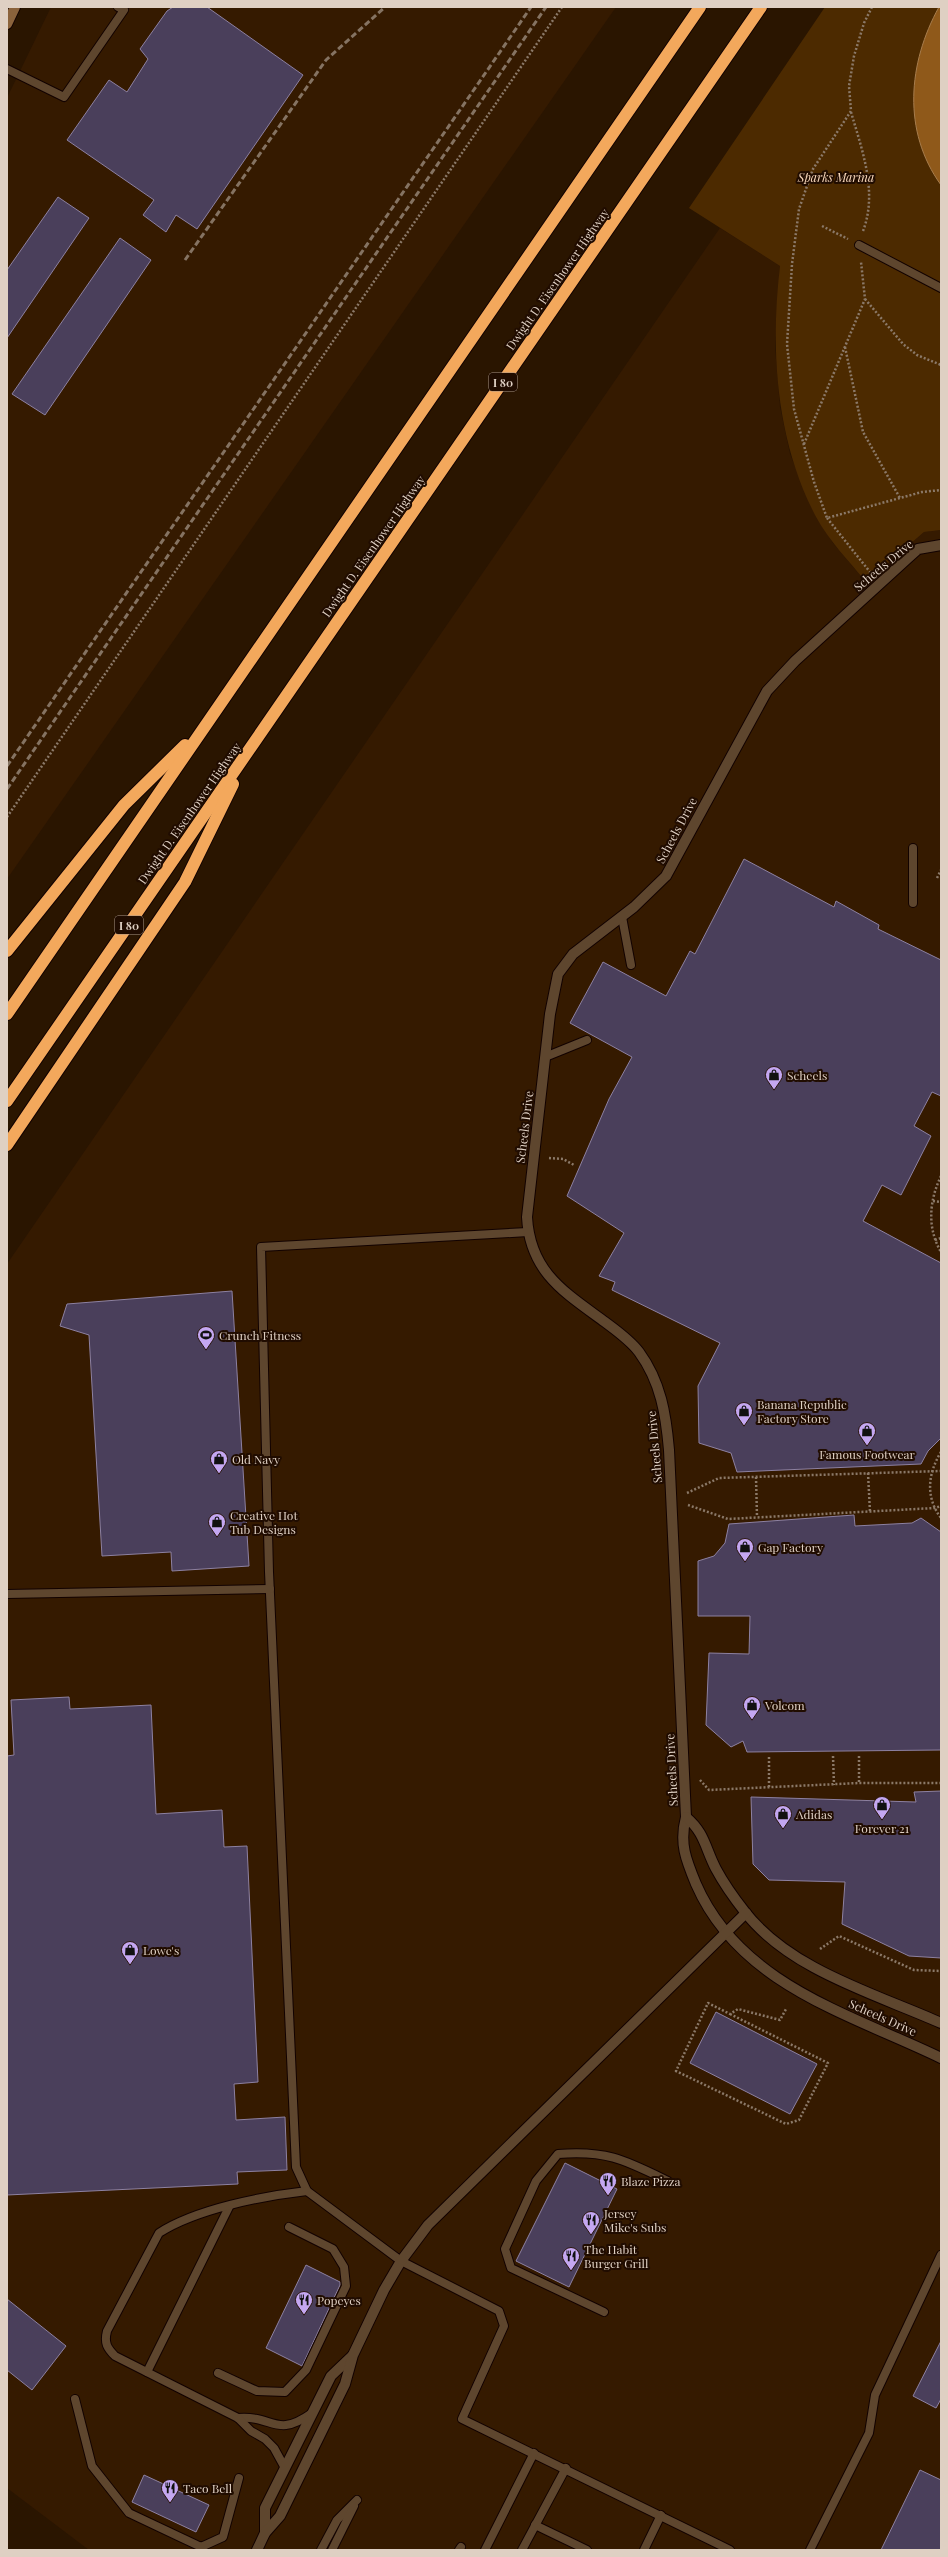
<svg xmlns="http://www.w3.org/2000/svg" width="948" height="2557" viewBox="0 0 948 2557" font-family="'Playfair Display',serif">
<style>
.built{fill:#351a00}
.green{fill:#4c2a00}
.water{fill:#8f591a;stroke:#a77d4d}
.building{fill:#4a3f5b;stroke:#8d81a1}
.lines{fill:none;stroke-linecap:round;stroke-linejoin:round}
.lane-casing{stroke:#120200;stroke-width:10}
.street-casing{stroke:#120200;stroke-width:12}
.secondary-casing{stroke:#120200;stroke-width:12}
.highway-casing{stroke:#120200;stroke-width:14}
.path{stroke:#8b7968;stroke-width:2.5;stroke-dasharray:2 2;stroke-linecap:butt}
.lane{stroke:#5e462e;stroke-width:8}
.street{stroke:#5e462e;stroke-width:10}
.secondary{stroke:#8b633c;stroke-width:10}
.highway{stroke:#f3a85c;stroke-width:12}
.rail{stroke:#857362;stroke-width:3;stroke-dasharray:6 3;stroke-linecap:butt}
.labels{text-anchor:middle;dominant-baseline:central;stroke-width:4;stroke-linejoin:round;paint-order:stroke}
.shield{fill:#200c00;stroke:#a69588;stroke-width:1}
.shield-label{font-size:11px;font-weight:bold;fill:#dfd0c3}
.park-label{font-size:12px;font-style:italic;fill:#fbdabd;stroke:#200c00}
.street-label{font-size:12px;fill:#dfd0c3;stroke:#200c00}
.poi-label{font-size:12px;fill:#dfd0c3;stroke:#200c00;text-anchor:start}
</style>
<rect width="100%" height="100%" fill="#2a1500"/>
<g class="built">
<path d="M51,7h565l-609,872v-781z"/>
<path d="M720,228l60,38 -5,81 5,60 10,47 26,63 17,26 33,39 58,-50 17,-2v2020h-852l-82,-62v-1224z"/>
</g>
<path class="green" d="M825,7h116v523l-17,2 -58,50c-17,-21 -37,-41 -50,-65 -40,-77 -46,-166 -36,-251l-91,-58z"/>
<path class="water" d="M939,7h2v178c-39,-54 -33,-122 -2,-178z"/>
<g class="building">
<path d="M173,7h34l96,68 -106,154 -21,-14 -10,17 -23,-17 11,-15 -87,-60 42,-60 18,12 21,-33 -8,-10 27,-38z"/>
<path d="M58,197l31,21 -82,120v-68z"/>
<path d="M120,238l31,22 -106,155 -33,-21z"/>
<path d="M744,859l90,48 2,-6 43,24 -1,4 63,31v136l-9,-4 -18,34 17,10 -30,59 -19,-10 -19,36 78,42v175l-13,13 -7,13 -184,8 -6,-19 -32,-10 -1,-57 22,-43 -108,-53 3,-8 -16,-6 25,-43 -57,-37 42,-97 23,-42 -62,-34 33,-61 63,34 24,-45 5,3z"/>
<path d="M232,1291l17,275 -77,5 -1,-19 -69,4 -13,-221 -29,-9 7,-22z"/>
<path d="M854,1515l1,11 57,-3 9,-5 20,14v218l-194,2 -4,-11 -12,6 -25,-22 3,-72 40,1 1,-38h-52v-55l16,-5 11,-13 4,-19z"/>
<path d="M69,1697l1,12 81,-4 5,109 66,-4 2,37 23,-1 11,236 -24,2 2,36 49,-3 2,53 -50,2 1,12 -231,11v-439l7,-1 -3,-55z"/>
<path d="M941,1791v167l-32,-2 -67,-32 3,-42 -76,-2 -16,-16 -2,-67 165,5 -2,-10z"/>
<path d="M716,2012l101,52 -27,50 -100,-51z"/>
<path d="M565,2163l52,26 -48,98 -53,-26z"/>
<path d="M306,2265l34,17v3l-38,81 -36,-18z"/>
<path d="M7,2299l59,47 -34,44 -25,-20z"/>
<path d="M941,2341v58l-5,9 -23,-12z"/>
<path d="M920,2470l21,10v70h-60z"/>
<path d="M144,2475l65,30 -13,27 -64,-30z"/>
</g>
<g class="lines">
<defs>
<g id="lane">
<path d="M7,69l57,28 60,-87 -6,-3"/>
<path d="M859,245l82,43"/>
<path d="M913,848v55"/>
<path d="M622,917l9,48"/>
<path d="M545,1057l42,-17"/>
<path d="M528,1232l-267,15 8,325 27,595 11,24 94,70 98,50 5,15 -42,93 268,131"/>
<path d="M7,1594l263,-5"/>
<path d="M604,2312l-93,-44 -6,-19 31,-68 22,-27c49,-4 67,6 110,27"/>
<path d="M147,2372l82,-165"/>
<path d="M218,2373l39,18 28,1 21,-22 40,-84 -2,-19 -11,-18 -44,-22"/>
<path d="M75,2399l17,67 37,47 72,34 22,-10 16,-59"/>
<path d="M238,2418c36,-3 37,21 74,-5"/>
<path d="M285,2468l-11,-20 -9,-9 -14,-8 -13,-13 -123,-62c-8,-8 -11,-13 -8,-25l52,-98c37,-24 104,-37 148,-42"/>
<path d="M535,2525l52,25"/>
<path d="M321,2550l16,-30 20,-20"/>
<path d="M332,2550l22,-44"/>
<path d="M459,2550l2,-3"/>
<path d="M485,2550l49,-97"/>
<path d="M522,2550l44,-82"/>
<path d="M644,2550l17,-35"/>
<path d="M810,2550l59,-117 6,-38 66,-140"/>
</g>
<g id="street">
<path d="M941,545l-23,4 -10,9 -113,103 -28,30 -101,185 -32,31 -61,47 -15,20 -8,40 -23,203c3,55 37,75 78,105 12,9 25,18 34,30 22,30 27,63 30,98l17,367c-7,26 0,43 10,67 44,101 154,130 245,174"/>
<path d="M686,1817c19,16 19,31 30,52 8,15 18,29 29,43 45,58 131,82 196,111"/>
<path d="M265,2533v-25l66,-132 21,-20"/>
<path d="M257,2550l8,-17 15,-17 65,-132 8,-29 31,-65 17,-29 27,-36 318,-312"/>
</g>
<path id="secondary" d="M7,24l8,-17"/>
<g id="highway">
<path d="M7,951l117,-146 61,-60"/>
<path d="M7,1014l693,-1007"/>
<path d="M7,1101l754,-1094"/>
<path d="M7,1145l178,-263 48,-98"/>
</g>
</defs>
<use href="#lane" class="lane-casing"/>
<use href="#street" class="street-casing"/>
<use href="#secondary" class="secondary-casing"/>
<use href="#highway" class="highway-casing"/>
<g class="path">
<path d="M872,7l-8,16 -10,33 -5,30 2,25 -38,58 -14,40 -7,55 -5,80 7,65 20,73 13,36 95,-26 19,-2"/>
<path d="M851,112c11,38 27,80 12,119"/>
<path d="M822,226l26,13"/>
<path d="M865,299l38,45 14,11 24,10"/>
<path d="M845,347l18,85 37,66"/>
<path d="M804,444l61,-145 -4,-37"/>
<path d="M827,518l43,54"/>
<path d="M7,817l555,-810"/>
<path d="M937,878l4,-8"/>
<path d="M549,1158l14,1 11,6"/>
<path d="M941,1176c-12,25 -14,52 0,76"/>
<path d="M933,1201l8,1"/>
<path d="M935,1240l6,-2"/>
<path d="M941,1452c-13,21 -16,45 0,66"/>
<path d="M868,1473l2,39"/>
<path d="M756,1477l1,40"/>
<path d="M687,1493l32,-15 222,-7"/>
<path d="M688,1505l40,14 207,-11 6,-2"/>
<path d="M833,1756l1,29"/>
<path d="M859,1756v27"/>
<path d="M700,1780l9,10 150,-7h82"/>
<path d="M769,1787v-31"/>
<path d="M820,1949l19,-13 75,34 27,1"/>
<path d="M730,2014l98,49 -29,57 -13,4 -110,-53 32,-68 22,11 8,-5 42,11 6,-11"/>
</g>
<use href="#lane" class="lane"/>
<use href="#street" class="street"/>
<use href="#secondary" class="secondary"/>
<use href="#highway" class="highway"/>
<g class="rail">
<path d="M185,260l141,-200 59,-53"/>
<path d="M7,766l524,-759"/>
<path d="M7,789l539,-782"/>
</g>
</g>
<defs>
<symbol id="shop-pin" viewBox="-11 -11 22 30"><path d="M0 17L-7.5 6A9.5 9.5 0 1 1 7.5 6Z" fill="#c4a7f1" stroke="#200c00"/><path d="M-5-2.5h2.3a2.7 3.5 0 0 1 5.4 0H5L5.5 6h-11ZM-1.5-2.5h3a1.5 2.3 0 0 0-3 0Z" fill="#111"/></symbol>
<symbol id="stadium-pin" viewBox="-11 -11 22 30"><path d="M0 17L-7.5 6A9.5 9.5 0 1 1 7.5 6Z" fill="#c4a7f1" stroke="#200c00"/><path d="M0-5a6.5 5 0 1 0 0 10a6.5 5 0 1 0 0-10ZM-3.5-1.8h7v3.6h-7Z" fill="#111"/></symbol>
<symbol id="restaurant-pin" viewBox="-11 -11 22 30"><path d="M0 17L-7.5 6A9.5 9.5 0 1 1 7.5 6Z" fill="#c4a7f1" stroke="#200c00"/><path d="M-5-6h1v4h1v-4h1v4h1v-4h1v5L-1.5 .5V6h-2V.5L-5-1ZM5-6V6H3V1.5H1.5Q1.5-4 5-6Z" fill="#111"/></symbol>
</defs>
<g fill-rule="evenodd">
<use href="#shop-pin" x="764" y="1065" width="20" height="27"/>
<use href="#stadium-pin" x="196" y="1325" width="20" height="27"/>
<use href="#shop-pin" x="734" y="1401" width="20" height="27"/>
<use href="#shop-pin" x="857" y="1421" width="20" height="27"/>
<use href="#shop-pin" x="209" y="1449" width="20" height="27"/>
<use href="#shop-pin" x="207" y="1512" width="20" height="27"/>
<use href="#shop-pin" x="735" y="1537" width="20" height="27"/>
<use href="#shop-pin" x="742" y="1695" width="20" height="27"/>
<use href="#shop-pin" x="872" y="1795" width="20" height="27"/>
<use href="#shop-pin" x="773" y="1804" width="20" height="27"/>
<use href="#shop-pin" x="120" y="1940" width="20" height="27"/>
<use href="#restaurant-pin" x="598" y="2171" width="20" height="27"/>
<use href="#restaurant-pin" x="581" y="2210" width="20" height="27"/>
<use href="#restaurant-pin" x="561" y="2246" width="20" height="27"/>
<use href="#restaurant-pin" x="294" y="2290" width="20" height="27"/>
<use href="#restaurant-pin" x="160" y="2478" width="20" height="27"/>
</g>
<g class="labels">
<g class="shield">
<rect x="489" y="373" width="28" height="18" rx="3"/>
<rect x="115" y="916" width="28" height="18" rx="3"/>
</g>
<g class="shield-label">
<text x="503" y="382">I 80</text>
<text x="129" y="925">I 80</text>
</g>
<g class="park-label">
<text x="836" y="177">Sparks Marina</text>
</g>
<g class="street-label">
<text transform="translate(557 279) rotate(-55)">Dwight D. Eisenhower Highway</text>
<text transform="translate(373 546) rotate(-55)">Dwight D. Eisenhower Highway</text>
<text transform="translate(883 565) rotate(-40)">Scheels Drive</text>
<text transform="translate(189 813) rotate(-55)">Dwight D. Eisenhower Highway</text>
<text transform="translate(676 830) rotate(-62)">Scheels Drive</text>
<text transform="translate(524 1127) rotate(-83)">Scheels Drive</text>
<text transform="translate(654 1447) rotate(-95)">Scheels Drive</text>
<text transform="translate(671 1770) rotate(-93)">Scheels Drive</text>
<text transform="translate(883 2017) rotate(24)">Scheels Drive</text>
</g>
<g class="poi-label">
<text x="787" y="1075">Scheels</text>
<text x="219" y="1335">Crunch Fitness</text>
<text x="757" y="1404">Banana Republic<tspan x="757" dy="14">Factory Store</tspan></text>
<text x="867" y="1454" text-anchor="middle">Famous Footwear</text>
<text x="232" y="1459">Old Navy</text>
<text x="230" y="1515">Creative Hot<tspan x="230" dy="14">Tub Designs</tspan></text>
<text x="758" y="1547">Gap Factory</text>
<text x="765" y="1705">Volcom</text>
<text x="796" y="1814">Adidas</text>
<text x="882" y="1828" text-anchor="middle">Forever 21</text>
<text x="143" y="1950">Lowe's</text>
<text x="621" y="2181">Blaze Pizza</text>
<text x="604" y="2213">Jersey<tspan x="604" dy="14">Mike's Subs</tspan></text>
<text x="584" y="2249">The Habit<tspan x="584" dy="14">Burger Grill</tspan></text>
<text x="317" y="2300">Popeyes</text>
<text x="183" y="2488">Taco Bell</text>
</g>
</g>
<rect width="948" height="2557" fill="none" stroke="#dfd0c3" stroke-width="16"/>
</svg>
